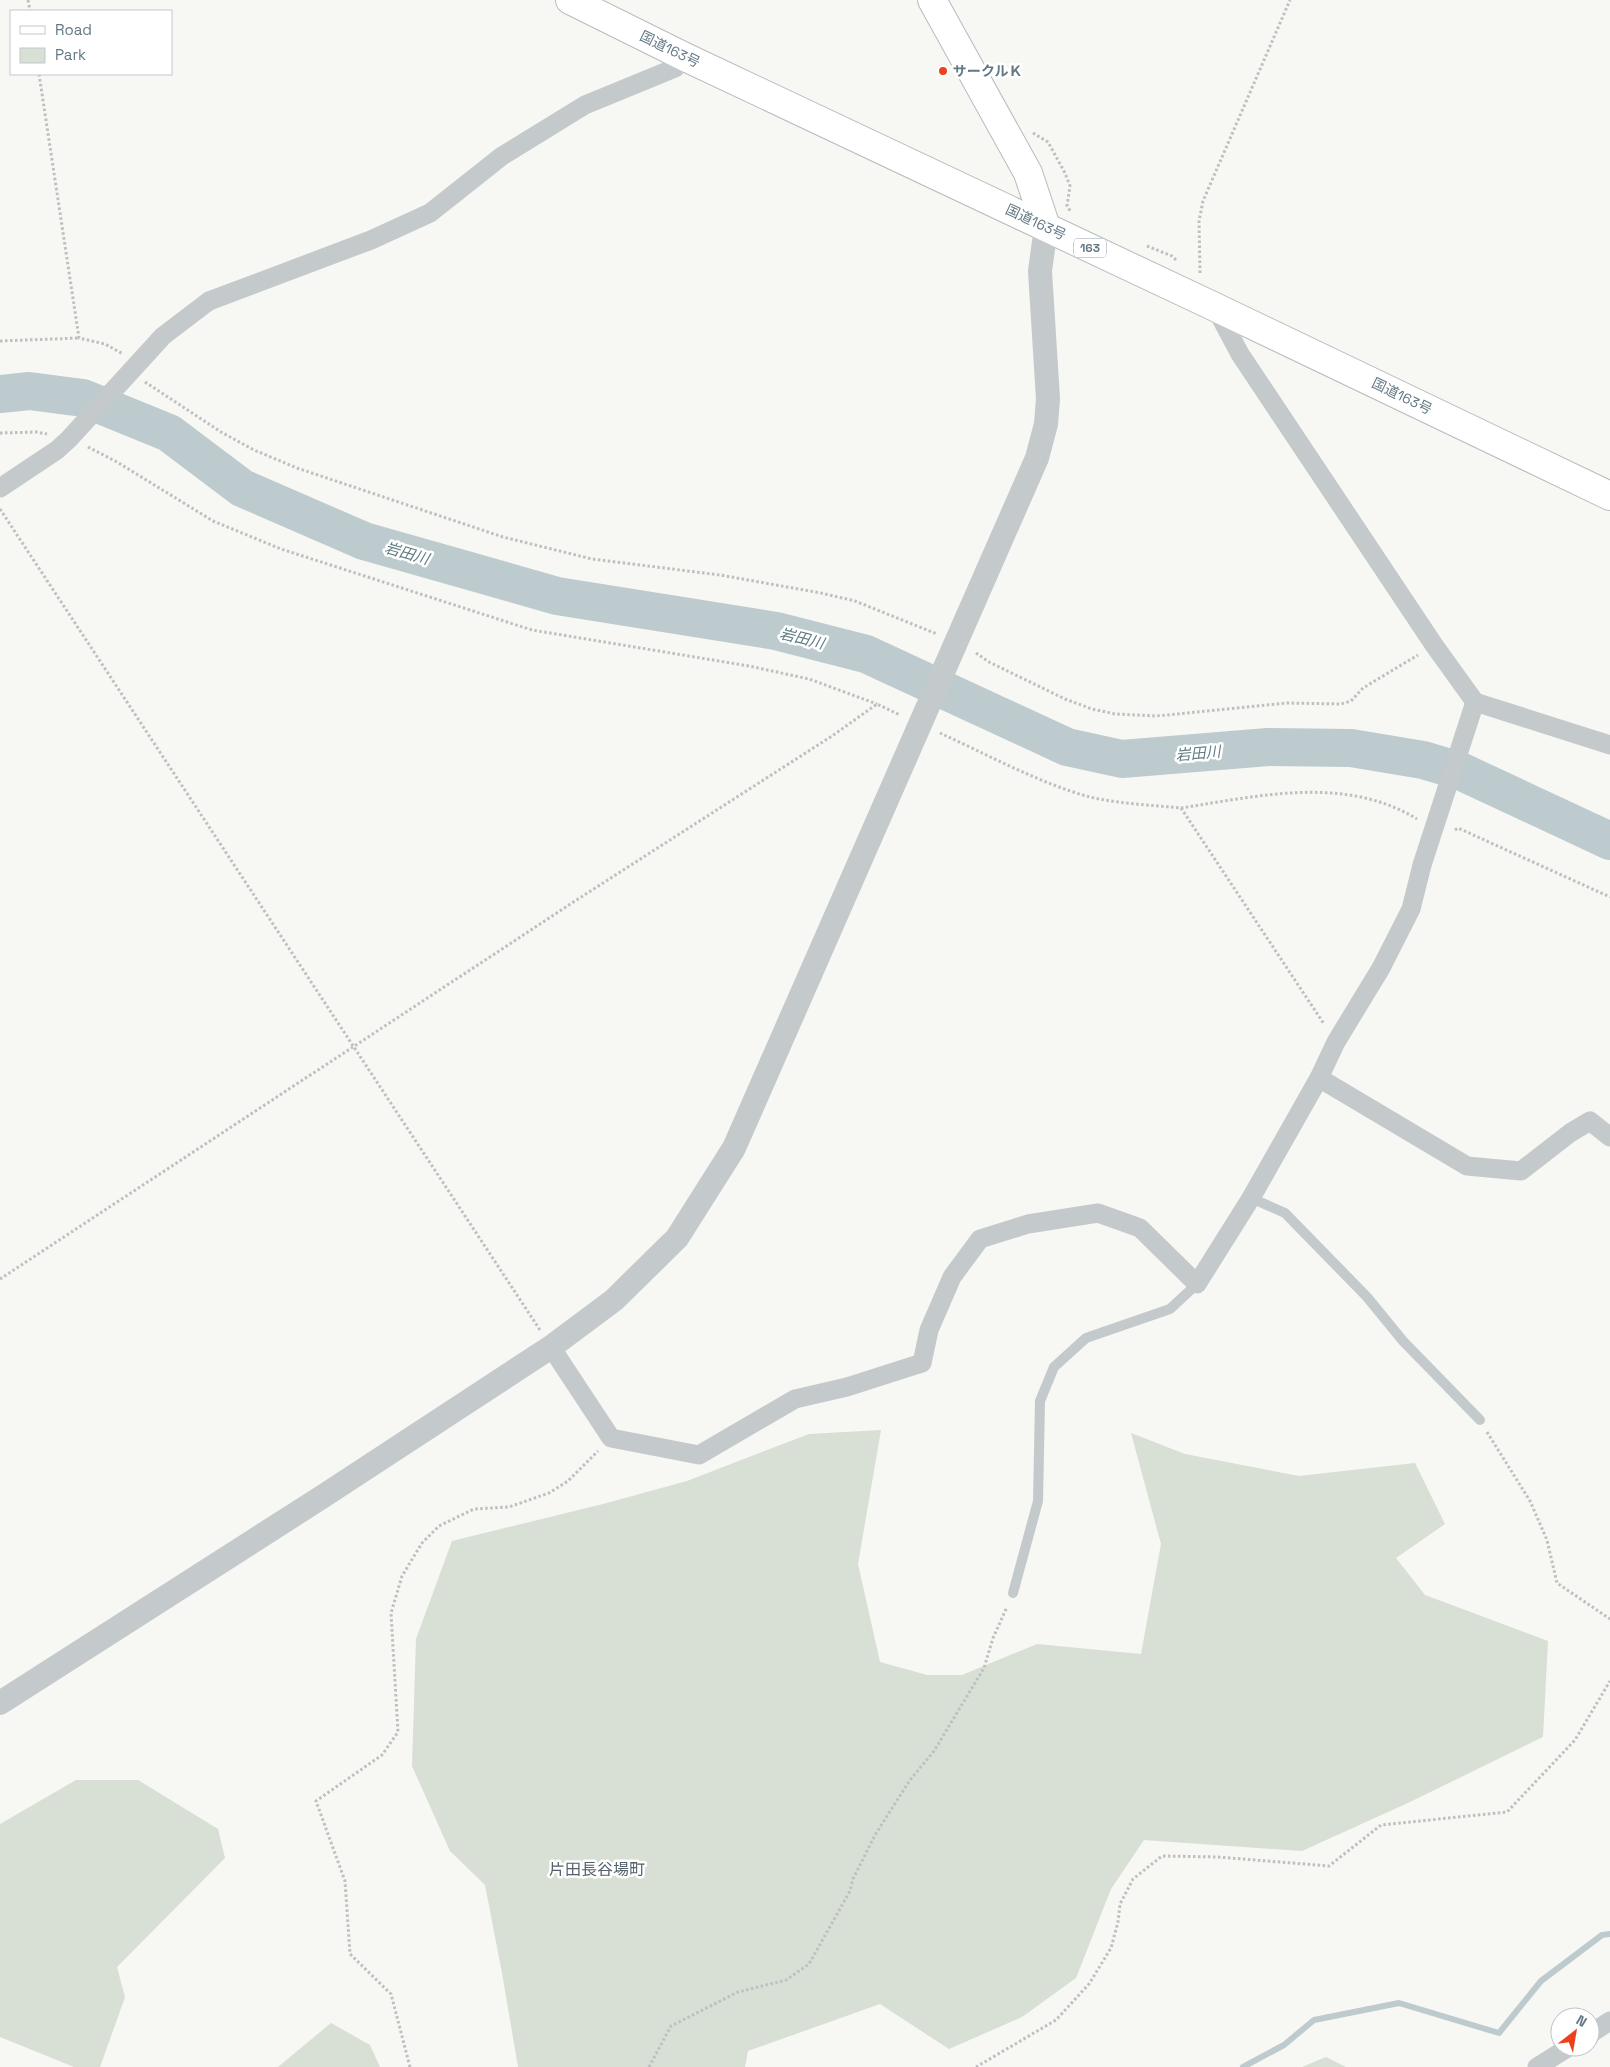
<svg xmlns="http://www.w3.org/2000/svg" width="1610" height="2067" viewBox="0 0 1610 2067" font-family="'Space Grotesk','Noto Sans JP',sans-serif">
<style>
.green{fill:#d8dfd4}
.lines{fill:none;stroke-linecap:round;stroke-linejoin:round}
.stream{stroke:#bdcace;stroke-width:6}
.river{stroke:#bdcace;stroke-width:38}
.secondary-casing{stroke:#b6bcc0;stroke-width:30}
.trunk-casing{stroke:#b8bcbf;stroke-width:30}
.path{stroke:#bdc0c2;stroke-width:3;stroke-dasharray:2.5 2.5;stroke-linecap:butt}
.service{stroke:#c4c9cb;stroke-width:10}
.minor{stroke:#c4c9cb;stroke-width:19}
.tertiary{stroke:#c4c9cb;stroke-width:24}
.secondary{stroke:#fff;stroke-width:28}
.trunk{stroke:#fff;stroke-width:28}
.poi-dot{fill:#ed411d;stroke:#fff;stroke-width:2}
.labels{text-anchor:middle;dominant-baseline:central;stroke-width:5;stroke-linejoin:round;paint-order:stroke}
.shield{fill:#fff;stroke:#92a1aa;stroke-width:1}
.shield-label{font-size:12px;font-weight:bold;fill:#647986}
.street-label{font-size:14px;fill:#647986;stroke:#fff}
.poi-label{font-size:14px;font-weight:bold;fill:#647986;stroke:#fff;text-anchor:start}
.water-label{font-size:15px;font-style:italic;fill:#5f7b83;stroke:#fff}
.quarter-label{font-size:16px;fill:#52616b;stroke:#fff}
</style>
<rect width="100%" height="100%" fill="#f7f7f3"/>
<g class="green">
<path d="M881,1430l-23,134 22,98 47,13h35l75,-31 104,10 20,-110 -30,-111 54,21 114,22 116,-13 30,61 -49,34 29,37 123,46 -5,96 -133,65 -108,49 -158,-11 -33,49 -35,89 -54,39 -73,32 -69,-45 -132,47 -3,16h-227l-16,-94 -17,-88 -35,-34 -38,-85 4,-127 36,-98 151,-37 84,-23 122,-47z"/>
<path d="M76,1780h62l80,49 7,29 -108,109 8,30 -25,70h-26l-74,-30v-213z"/>
<path d="M331,2023l39,22 10,22h-102z"/>
<path d="M1326,2057l20,10h-44z"/>
</g>
<g class="lines">
<path class="stream" d="M1243,2067l41,-22 30,-25 85,-17 100,30 42,-52 61,-46 8,-1"/>
<path class="river" d="M0,394l29,-3 54,7 86,35 73,55 122,53 193,55 219,35 90,23 201,93 55,12 146,-12 83,1 72,12 37,11 150,70"/>
<defs>
<path id="secondary" d="M932,0l96,173 18,54"/>
<path id="trunk" d="M570,0l115,57 530,250 395,189"/>
</defs>
<use href="#secondary" class="secondary-casing"/>
<use href="#trunk" class="trunk-casing"/>
<g class="path">
<path d="M28,0l2,11"/>
<path d="M39,74l40,264 26,6 18,10"/>
<path d="M1033,133l15,9 17,31 5,13 -3,20 4,6"/>
<path d="M1147,246l25,10 5,5"/>
<path d="M1200,273l-1,-52 4,-20 87,-201"/>
<path d="M0,341l79,-3"/>
<path d="M145,382l76,50 33,18 43,18 206,69 89,22 128,16 101,18 34,8 82,33"/>
<path d="M0,433l36,-1 11,2"/>
<path d="M88,447l29,15 96,59 68,28 251,81 217,36 60,13 68,25"/>
<path d="M0,509l540,821"/>
<path d="M976,653l13,9 76,37 27,10 23,5 41,2 131,-13 54,1 10,-3 12,-13 55,-33"/>
<path d="M940,733c46,21 101,51 150,64 30,7 61,8 91,11l143,216"/>
<path d="M1181,808c78,-12 164,-33 236,11"/>
<path d="M1455,830l3,-2 152,69"/>
<path d="M0,1279l575,-378 257,-165 45,-32 23,11"/>
<path d="M1487,1432l43,69 17,39 10,43 53,36"/>
<path d="M410,2067l-19,-73 -41,-40 -5,-73 -29,-80 66,-46 16,-23 -7,-119 11,-37 20,-33 17,-17 35,-17 35,-2 40,-14 19,-12 30,-30"/>
<path d="M649,2067l22,-41 67,-34 48,-12 23,-16 41,-73 3,-12 22,-44 35,-55 24,-29 50,-83 9,-30 14,-31"/>
<path d="M976,2067l80,-47 33,-36 22,-36 7,-26 2,-18 13,-25 29,-23 56,1 111,9 52,-41 126,-13 68,-72 35,-59"/>
</g>
<g class="service">
<path d="M1251,1198l34,15 82,84 36,44 77,79"/>
<path d="M1013,1593l25,-92 2,-100 14,-34 32,-29 84,-29 27,-25"/>
</g>
<g class="minor">
<path d="M1215,307l25,47 194,291 41,57 135,43"/>
<path d="M0,488l57,-38 12,-11 94,-103 46,-35 162,-61 59,-27 72,-57 83,-51 90,-37 10,-11"/>
<path d="M1319,1078l148,88 54,5 49,-38 20,-12 20,16"/>
<path d="M551,1347l60,91 88,17 96,-56 52,-12 75,-24 7,-33 23,-53 28,-38 48,-15 70,-11 42,15 57,56 54,-86 68,-120 17,-36 45,-74 30,-59 11,-44 53,-163"/>
<path d="M1590,2034l20,-13"/>
<path d="M1537,2067l32,-20"/>
</g>
<path class="tertiary" d="M0,1703l325,-208 226,-148 63,-47 63,-62 57,-90 303,-690 9,-34 2,-25 -8,-128 6,-44"/>
<use href="#secondary" class="secondary"/>
<use href="#trunk" class="trunk"/>
</g>
<circle class="poi-dot" cx="943" cy="71" r="5"/>
<g class="labels">
<rect class="shield" x="1074" y="238.5" width="32" height="19" rx="4"/>
<g class="shield-label">
<text x="1090" y="248">163</text>
</g>
<g class="street-label">
<text transform="translate(670 49) rotate(26)">国道163号</text>
<text transform="translate(1036 222) rotate(25)">国道163号</text>
<text transform="translate(1402 396) rotate(26)">国道163号</text>
</g>
<g class="poi-label">
<text x="953" y="71">サークルＫ</text>
</g>
<g class="water-label">
<text transform="translate(407 553) rotate(16)">岩田川</text>
<text transform="translate(802 638) rotate(14)">岩田川</text>
<text transform="translate(1198 753) rotate(-5)">岩田川</text>
</g>
<g class="quarter-label">
<text x="597" y="1869">片田長谷場町</text>
</g>
</g>
<rect x="10" y="10" width="162" height="65" fill="#ffffff" stroke="#c1c9cf"/>
<rect x="20" y="26" width="25" height="8" fill="#ffffff" stroke="#c1c9cf"/>
<text x="55" y="35" font-size="15" fill="#647986">Road</text>
<rect x="20" y="48" width="25" height="15" fill="#d8dfd4" stroke="#c1c9cf"/>
<text x="55" y="60" font-size="15" fill="#647986">Park</text>
<g transform="translate(1575 2032) rotate(31)"><circle r="24" fill="#ffffff" stroke="#c1c9cf"/>
<path d="M0-4L9 19L0 12L-9 19Z" fill="#ed411d"/>
<text y="-8" font-size="14" font-weight="bold" text-anchor="middle" fill="#647986">N</text>
</g>
</svg>
